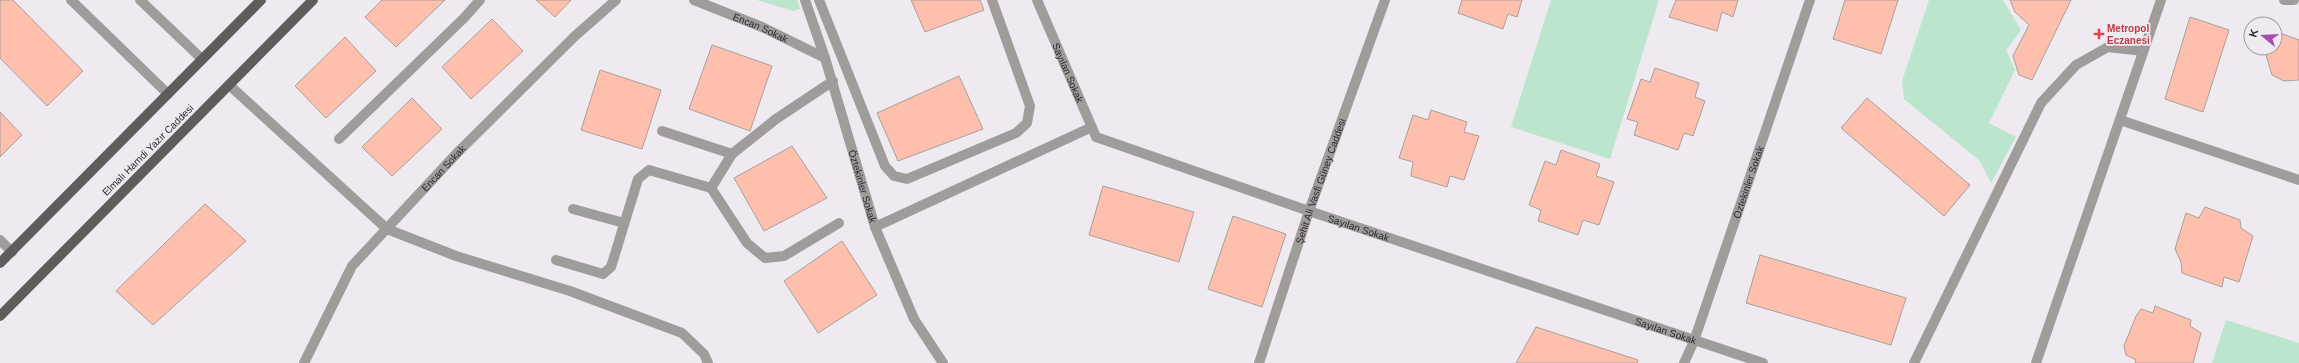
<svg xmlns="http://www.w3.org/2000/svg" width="2299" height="363" viewBox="0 0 2299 363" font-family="Helvetica,sans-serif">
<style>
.green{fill:#bce5cd}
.building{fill:#fec0ad;stroke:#a7a09e}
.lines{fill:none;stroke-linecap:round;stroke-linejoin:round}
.minor{stroke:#9f9c9c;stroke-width:10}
.major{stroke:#615b5c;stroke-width:10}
.health-dot{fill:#e0444e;stroke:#eeeaef;stroke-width:1.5}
.labels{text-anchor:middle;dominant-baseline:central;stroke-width:3.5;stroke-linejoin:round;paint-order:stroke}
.street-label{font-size:10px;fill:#2b292b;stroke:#eeeaef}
.health-label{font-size:10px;font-weight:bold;fill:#be3a42;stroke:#eeeaef;text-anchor:start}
</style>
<rect width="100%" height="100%" fill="#eeeaef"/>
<g class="green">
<path d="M757,0h40l3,9 -7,2z"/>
<path d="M1551,0h108l-49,159 -99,-32z"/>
<path d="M1929,0h74l18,30 -15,20 9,20 -26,53 27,14 -25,46 -11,-22 -76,-62 -2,-18z"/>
<path d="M2226,320l73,23v20h-87z"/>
</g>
<g class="building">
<path d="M0,0h13l70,71 -36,35 -47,-48z"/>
<path d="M382,0h63l-49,47 -31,-30z"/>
<path d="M536,0h35l-16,17z"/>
<path d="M911,0h69l4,10 -59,22z"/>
<path d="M1462,0h60l-5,17 -9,-3 -5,15 -45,-16z"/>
<path d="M1676,0h62l-5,17 -11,-5 -5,19 -48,-14z"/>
<path d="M1845,0h53l-17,54 -48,-15z"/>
<path d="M2010,0h61l-39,80 -13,-5 -6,-19 16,-31 -14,-13z"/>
<path d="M2190,17l39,13 -26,82 -38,-13z"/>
<path d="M492,19l31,32 -52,48 -29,-32z"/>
<path d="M2275,31l24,9v40l-15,1 -12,-6 -8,-27h11z"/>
<path d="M345,37l31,34 -50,47 -31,-32z"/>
<path d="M712,45l60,21 -22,65 -61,-22z"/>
<path d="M1655,68l44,15 -4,14 10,4 -12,35 -9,-3 -6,17 -44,-15 4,-13 -11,-3 14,-40 9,3z"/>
<path d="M600,70l61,20 -19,59 -61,-19z"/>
<path d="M959,76l24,53 -85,32 -21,-48z"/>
<path d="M412,98l30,31 -50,47 -30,-29z"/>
<path d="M1867,98l103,87 -26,31 -103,-88z"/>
<path d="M1431,110l36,12 -3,10 15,4 -15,44 -14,-4 -3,11 -36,-11 2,-14 -14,-4 14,-43 15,5z"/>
<path d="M0,112l22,23 -22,22z"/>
<path d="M792,146l35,52 -63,33 -30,-53z"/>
<path d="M1561,150l39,14 -4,12 18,6 -15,43 -16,-5 -5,15 -40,-14 3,-11 -12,-5 16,-44 11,4z"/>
<path d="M1103,186l91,26 -15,50 -90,-27z"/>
<path d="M205,204l41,37 -93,84 -37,-34z"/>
<path d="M2205,207l35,13 1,8 12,8 -14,46 -15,-5 -2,10 -40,-14 -1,-11 -6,-13 11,-36 13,5z"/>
<path d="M1233,216l53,18 -24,73 -54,-18z"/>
<path d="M842,241l35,54 -59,38 -34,-52z"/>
<path d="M1760,255l146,43 -15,47 -145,-42z"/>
<path d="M2155,306l36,14 -1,6 11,7 -8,30h-58l1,-3 -10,-5 -2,-9 12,-30 5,-7 12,4z"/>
<path d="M1536,327l102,33 -1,3h-121z"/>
</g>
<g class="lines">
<g class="minor">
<path d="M71,0l97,94"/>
<path d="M140,0l62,59"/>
<path id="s1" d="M694,0l68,27 63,31"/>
<path id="s2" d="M805,0l20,58 50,169 39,92 29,44"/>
<path d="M819,0l66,166 9,10 13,3 109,-46 11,-10 3,-17 -38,-106"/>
<path id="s3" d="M1037,0l59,137 213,74 454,152"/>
<path d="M2284,0h10"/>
<path d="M229,85l158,144 69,27 114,35 112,42 22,21 4,9"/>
<path d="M2120,120l179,60"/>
<path d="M662,131l70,23"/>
<path d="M339,139l125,-121 16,-18"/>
<path d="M711,188l21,-34 44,-35 57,-38"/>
<path d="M573,209l51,14"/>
<path d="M875,227l217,-100"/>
<path d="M0,240l12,12"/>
<path d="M556,260l47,14 8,-7 27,-88 11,-9 62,18 36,55 18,15 19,-2 55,-33"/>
<path id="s4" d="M304,363l48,-97 106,-114 117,-116 41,-36"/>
<path id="s5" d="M1259,363l50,-152 76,-211"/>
<path id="s6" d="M1684,363l10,-22 116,-341"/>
<path d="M1914,363l127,-260 35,-38 32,-18 35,4"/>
<path d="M2036,363l125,-363"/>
</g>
<g class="major">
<path d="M0,263l261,-263"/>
<path d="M0,316l313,-316"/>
</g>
</g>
<path class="health-dot" d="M2097 28h4v4h4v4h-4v4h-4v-4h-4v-4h4z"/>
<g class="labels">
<g class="street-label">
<text stroke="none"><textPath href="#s1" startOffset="72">Encan Sokak</textPath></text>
<text stroke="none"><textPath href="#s3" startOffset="79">Sayılan Sokak</textPath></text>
<text transform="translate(148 150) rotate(-45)">Elmalı Hamdi Yazır Caddesi</text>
<text stroke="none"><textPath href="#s4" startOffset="242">Encan Sokak</textPath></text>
<text stroke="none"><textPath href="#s5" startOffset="192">Şehit Ali Vasfi Güney Caddesi</textPath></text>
<text stroke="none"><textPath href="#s6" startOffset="192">Öztekinler Sokak</textPath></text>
<text stroke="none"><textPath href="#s2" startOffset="195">Öztekinler Sokak</textPath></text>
<text stroke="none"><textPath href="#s3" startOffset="427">Sayılan Sokak</textPath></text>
<text stroke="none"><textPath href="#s3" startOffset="751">Sayılan Sokak</textPath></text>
</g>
<g class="health-label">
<text x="2107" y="28">Metropol<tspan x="2107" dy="12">Eczanesi</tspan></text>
</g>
</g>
<g transform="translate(2263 36) rotate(288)"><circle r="19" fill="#eeeaef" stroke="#a09da1"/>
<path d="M0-3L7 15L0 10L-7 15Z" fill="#aa4bb4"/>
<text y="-6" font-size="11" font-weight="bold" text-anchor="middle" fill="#2b292b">K</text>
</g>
</svg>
